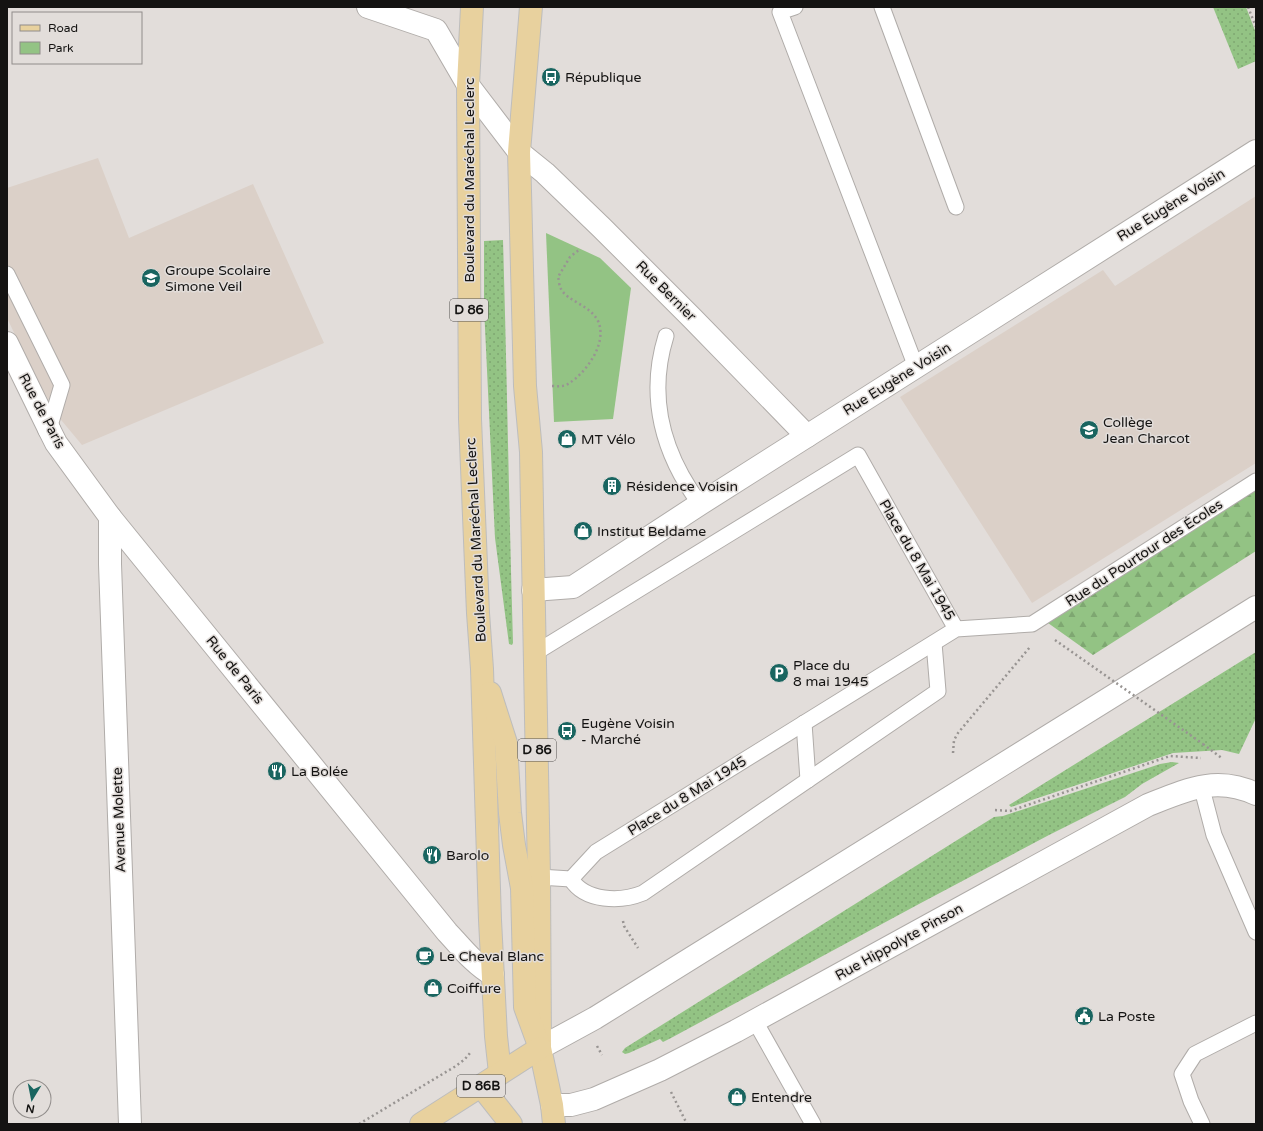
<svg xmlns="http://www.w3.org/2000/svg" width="1263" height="1131" viewBox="0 0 1263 1131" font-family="'Varela Round',sans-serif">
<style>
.built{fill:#dbd0c8}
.grass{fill:url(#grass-dots)}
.forest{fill:url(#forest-firs)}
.green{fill:#93c384}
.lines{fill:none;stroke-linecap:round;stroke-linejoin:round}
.lane-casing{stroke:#b0aca9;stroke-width:17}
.street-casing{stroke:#b0aca9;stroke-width:24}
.secondary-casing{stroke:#b0aca9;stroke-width:24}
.primary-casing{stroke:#bdbdbd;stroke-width:24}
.path{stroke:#989492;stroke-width:2.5;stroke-dasharray:2 3;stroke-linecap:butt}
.lane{stroke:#fff;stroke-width:15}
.street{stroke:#fff;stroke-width:22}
.secondary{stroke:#fff;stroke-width:22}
.primary{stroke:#e8d19e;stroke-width:22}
.path-bridge{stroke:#989492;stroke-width:2.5;stroke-dasharray:2 3;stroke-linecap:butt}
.labels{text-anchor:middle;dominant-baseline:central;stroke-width:3;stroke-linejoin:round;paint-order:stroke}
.shield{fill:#e2ddda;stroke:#52504e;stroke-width:1}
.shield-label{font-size:13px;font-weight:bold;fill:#141312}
.poi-label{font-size:14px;fill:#141312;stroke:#e2ddda;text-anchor:start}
.street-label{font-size:14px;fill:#141312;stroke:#e2ddda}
</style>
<defs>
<pattern id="grass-dots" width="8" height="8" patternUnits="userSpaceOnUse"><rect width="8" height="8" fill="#93c384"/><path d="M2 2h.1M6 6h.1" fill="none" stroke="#7ea771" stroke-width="1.8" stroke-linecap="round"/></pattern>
<pattern id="forest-firs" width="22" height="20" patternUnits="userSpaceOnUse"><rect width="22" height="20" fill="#93c384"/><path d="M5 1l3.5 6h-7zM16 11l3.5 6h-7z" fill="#7ea771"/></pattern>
</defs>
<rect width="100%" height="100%" fill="#e2ddda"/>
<g class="built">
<path d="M98,158l31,80 124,-54 71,159 -242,102 -25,-30 -24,-43 -26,-54v-130z"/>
<path d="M1256,196v267l-224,140 -132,-206 203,-127 12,16z"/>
</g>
<g class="grass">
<path d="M1213,7h33l10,26v28l-18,8z"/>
<path d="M503,240c4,135 6,269 10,403l-1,2 -3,-1 -14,-106 -11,-231v-66z"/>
<path d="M1256,652v66l-17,36 -17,-4 -49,3 -162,54 -2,-2z"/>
<path d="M1172,762l7,1 -37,21 -17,13 -76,38 -130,69 -248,134 -8,4 -3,-3 -31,14 -4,1 -3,-2 3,-4 369,-231 9,-1 157,-52z"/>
</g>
<path class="forest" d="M1256,490v61l-163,104 -45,-32z"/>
<path class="green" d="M546,233l54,25 31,30 -18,131 -59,3z"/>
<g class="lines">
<defs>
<g id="lane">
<path d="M795,7l-15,5 136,355"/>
<path d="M882,7l74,200"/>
<path d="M7,274l55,111 -13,44"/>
<path d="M666,336c-19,61 -3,118 34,168"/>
<path d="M535,653l323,-198 98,174"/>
<path d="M804,723l4,57"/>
<path d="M1201,785l13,50 42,97"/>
<path d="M539,877l32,2 25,-27 360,-223 76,-5 224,-143"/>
<path d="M571,879c14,23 50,23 72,14l295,-202 -4,-48"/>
<path d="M755,1021l58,103"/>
<path d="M1202,1124l-11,-23 -9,-27 13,-20 61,-31"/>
</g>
<g id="street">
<path d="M368,7l68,23 32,55 51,67 26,21 57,55 90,90 115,118"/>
<path d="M7,343l42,86"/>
<path d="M110,517v47l20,560"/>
<path d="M533,590l40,-3 127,-83 556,-353"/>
<path d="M552,1105h19l23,-6 66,-29 76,-39 412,-226c38,-15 68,-30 108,-11"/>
</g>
<g id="secondary">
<path d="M49,429l7,14 54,74 337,415c15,16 27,32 46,43"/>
<path d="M540,1048l55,-30 661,-411"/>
</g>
<g id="primary">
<path d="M472,7l-4,78 2,334 8,194 4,56 8,251 6,116 4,37"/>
<path d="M531,7l-12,145 6,234 6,66 8,425 1,171"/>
<path d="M490,693l16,50 4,70 4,32 8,43 3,119 15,41 12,57 2,19"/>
<path d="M481,1086l30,38"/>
<path d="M421,1124l119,-76"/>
</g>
</defs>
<use href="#lane" class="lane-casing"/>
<use href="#street" class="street-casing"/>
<use href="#secondary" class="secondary-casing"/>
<use href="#primary" class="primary-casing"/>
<g class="path">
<path d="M1248,7l8,20"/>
<path d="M552,386c6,0 11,1 16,-2 18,-11 40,-41 30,-63 -8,-16 -31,-20 -37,-32 -2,-3 -2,-9 -3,-12l12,-20 10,-8"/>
<path d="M1203,744l20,15"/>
<path d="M953,753l1,-13 4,-7 72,-86"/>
<path d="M995,810l15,1 160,-55 31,2"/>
<path d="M623,921l1,5 14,22"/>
<path d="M597,1046l5,9"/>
<path d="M671,1092l16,32"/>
<path d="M359,1124l97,-58 9,-7 5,-6"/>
</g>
<use href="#lane" class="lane"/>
<use href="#street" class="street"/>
<use href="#secondary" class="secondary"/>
<use href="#primary" class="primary"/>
<path class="path-bridge" d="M1055,640l148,104"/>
</g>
<defs>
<symbol id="bus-disc" viewBox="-11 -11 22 22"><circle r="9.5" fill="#196560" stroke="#e2ddda"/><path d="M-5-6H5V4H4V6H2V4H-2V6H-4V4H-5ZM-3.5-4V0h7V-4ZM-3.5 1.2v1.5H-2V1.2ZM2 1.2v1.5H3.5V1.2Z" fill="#fff"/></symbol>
<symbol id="school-disc" viewBox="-11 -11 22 22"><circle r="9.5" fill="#196560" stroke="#e2ddda"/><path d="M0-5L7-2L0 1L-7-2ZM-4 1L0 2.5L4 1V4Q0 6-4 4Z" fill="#fff"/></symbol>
<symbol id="shop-disc" viewBox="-11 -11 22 22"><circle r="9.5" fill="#196560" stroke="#e2ddda"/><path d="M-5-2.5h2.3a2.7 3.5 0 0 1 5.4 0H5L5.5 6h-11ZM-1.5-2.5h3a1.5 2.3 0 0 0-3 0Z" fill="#fff"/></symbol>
<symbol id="building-disc" viewBox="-11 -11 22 22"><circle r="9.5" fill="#196560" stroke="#e2ddda"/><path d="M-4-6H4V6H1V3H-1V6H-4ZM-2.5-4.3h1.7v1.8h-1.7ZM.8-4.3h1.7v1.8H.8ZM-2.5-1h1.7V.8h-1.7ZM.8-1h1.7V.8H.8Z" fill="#fff"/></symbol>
<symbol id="parking-disc" viewBox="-11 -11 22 22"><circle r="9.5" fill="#196560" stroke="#e2ddda"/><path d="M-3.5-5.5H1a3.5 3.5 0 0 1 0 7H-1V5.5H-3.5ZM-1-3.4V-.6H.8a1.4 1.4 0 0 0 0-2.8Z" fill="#fff"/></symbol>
<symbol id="restaurant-disc" viewBox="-11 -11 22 22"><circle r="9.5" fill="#196560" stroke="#e2ddda"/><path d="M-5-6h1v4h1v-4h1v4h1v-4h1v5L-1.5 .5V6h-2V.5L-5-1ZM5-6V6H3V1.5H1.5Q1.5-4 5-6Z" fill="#fff"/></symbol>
<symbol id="cafe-disc" viewBox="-11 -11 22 22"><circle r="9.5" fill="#196560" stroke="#e2ddda"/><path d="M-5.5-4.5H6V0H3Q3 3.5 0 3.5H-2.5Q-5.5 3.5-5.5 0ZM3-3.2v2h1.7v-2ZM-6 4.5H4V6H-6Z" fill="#fff"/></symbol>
<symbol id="civic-disc" viewBox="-11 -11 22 22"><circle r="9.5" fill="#196560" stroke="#e2ddda"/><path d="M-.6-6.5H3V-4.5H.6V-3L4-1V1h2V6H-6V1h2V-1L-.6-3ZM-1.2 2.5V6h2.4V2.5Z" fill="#fff"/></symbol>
</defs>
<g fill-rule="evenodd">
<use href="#bus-disc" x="540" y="66" width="22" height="22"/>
<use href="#school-disc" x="140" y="267" width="22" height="22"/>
<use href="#school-disc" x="1078" y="419" width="22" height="22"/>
<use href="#shop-disc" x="556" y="428" width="22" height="22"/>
<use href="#building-disc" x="601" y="475" width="22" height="22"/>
<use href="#shop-disc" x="572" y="520" width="22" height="22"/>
<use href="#parking-disc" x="768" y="662" width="22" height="22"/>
<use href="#bus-disc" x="556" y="720" width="22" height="22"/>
<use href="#restaurant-disc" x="266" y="760" width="22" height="22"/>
<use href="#restaurant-disc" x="421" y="844" width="22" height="22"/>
<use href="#cafe-disc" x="414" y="945" width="22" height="22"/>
<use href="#shop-disc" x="422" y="977" width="22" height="22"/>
<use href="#civic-disc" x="1073" y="1005" width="22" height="22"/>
<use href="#shop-disc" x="726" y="1086" width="22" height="22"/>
</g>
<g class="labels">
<g class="shield">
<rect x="450" y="299" width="38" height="22" rx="3"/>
<rect x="518" y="739" width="38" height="22" rx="3"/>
<rect x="457" y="1075" width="48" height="22" rx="3"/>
</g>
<g class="shield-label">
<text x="469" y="310">D 86</text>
<text x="537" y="750">D 86</text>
<text x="481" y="1086">D 86B</text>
</g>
<g class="poi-label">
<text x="565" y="77">République</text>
<text x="165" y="270">Groupe Scolaire<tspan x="165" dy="16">Simone Veil</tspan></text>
<text x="1103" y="422">Collège<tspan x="1103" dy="16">Jean Charcot</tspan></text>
<text x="581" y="439">MT Vélo</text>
<text x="626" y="486">Résidence Voisin</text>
<text x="597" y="531">Institut Beldame</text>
<text x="793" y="665">Place du<tspan x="793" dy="16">8 mai 1945</tspan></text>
<text x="581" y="723">Eugène Voisin<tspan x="581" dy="16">- Marché</tspan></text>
<text x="291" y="771">La Bolée</text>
<text x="446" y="855">Barolo</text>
<text x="439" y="956">Le Cheval Blanc</text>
<text x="447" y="988">Coiffure</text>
<text x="1098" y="1016">La Poste</text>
<text x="751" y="1097">Entendre</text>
</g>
<g class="street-label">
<text transform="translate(469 180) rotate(-90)">Boulevard du Maréchal Leclerc</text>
<text transform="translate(1171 205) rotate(-32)">Rue Eugène Voisin</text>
<text transform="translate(666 291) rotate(45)">Rue Bernier</text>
<text transform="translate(897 379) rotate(-32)">Rue Eugène Voisin</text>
<text transform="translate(42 411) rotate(62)">Rue de Paris</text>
<text transform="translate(476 540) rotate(-93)">Boulevard du Maréchal Leclerc</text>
<text transform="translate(1144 553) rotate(-33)">Rue du Pourtour des Écoles</text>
<text transform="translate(917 560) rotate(60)">Place du 8 Mai 1945</text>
<text transform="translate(235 670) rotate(51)">Rue de Paris</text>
<text transform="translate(687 796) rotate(-32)">Place du 8 Mai 1945</text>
<text transform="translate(119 820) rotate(-92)">Avenue Molette</text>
<text transform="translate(899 942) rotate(-29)">Rue Hippolyte Pinson</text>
</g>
</g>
<rect width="1263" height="1131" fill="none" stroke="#141312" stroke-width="16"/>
<rect x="12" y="12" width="130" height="52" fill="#e2ddda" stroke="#908c8a"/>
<rect x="20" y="25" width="20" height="6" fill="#e8d19e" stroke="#908c8a"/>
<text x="48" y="32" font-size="12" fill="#141312">Road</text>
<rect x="20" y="42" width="20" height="12" fill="#93c384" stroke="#908c8a"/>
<text x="48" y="52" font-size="12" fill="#141312">Park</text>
<g transform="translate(32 1099) rotate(190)"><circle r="19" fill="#e2ddda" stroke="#908c8a"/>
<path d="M0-3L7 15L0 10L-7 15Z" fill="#196560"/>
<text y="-6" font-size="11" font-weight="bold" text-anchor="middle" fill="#141312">N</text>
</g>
</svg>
